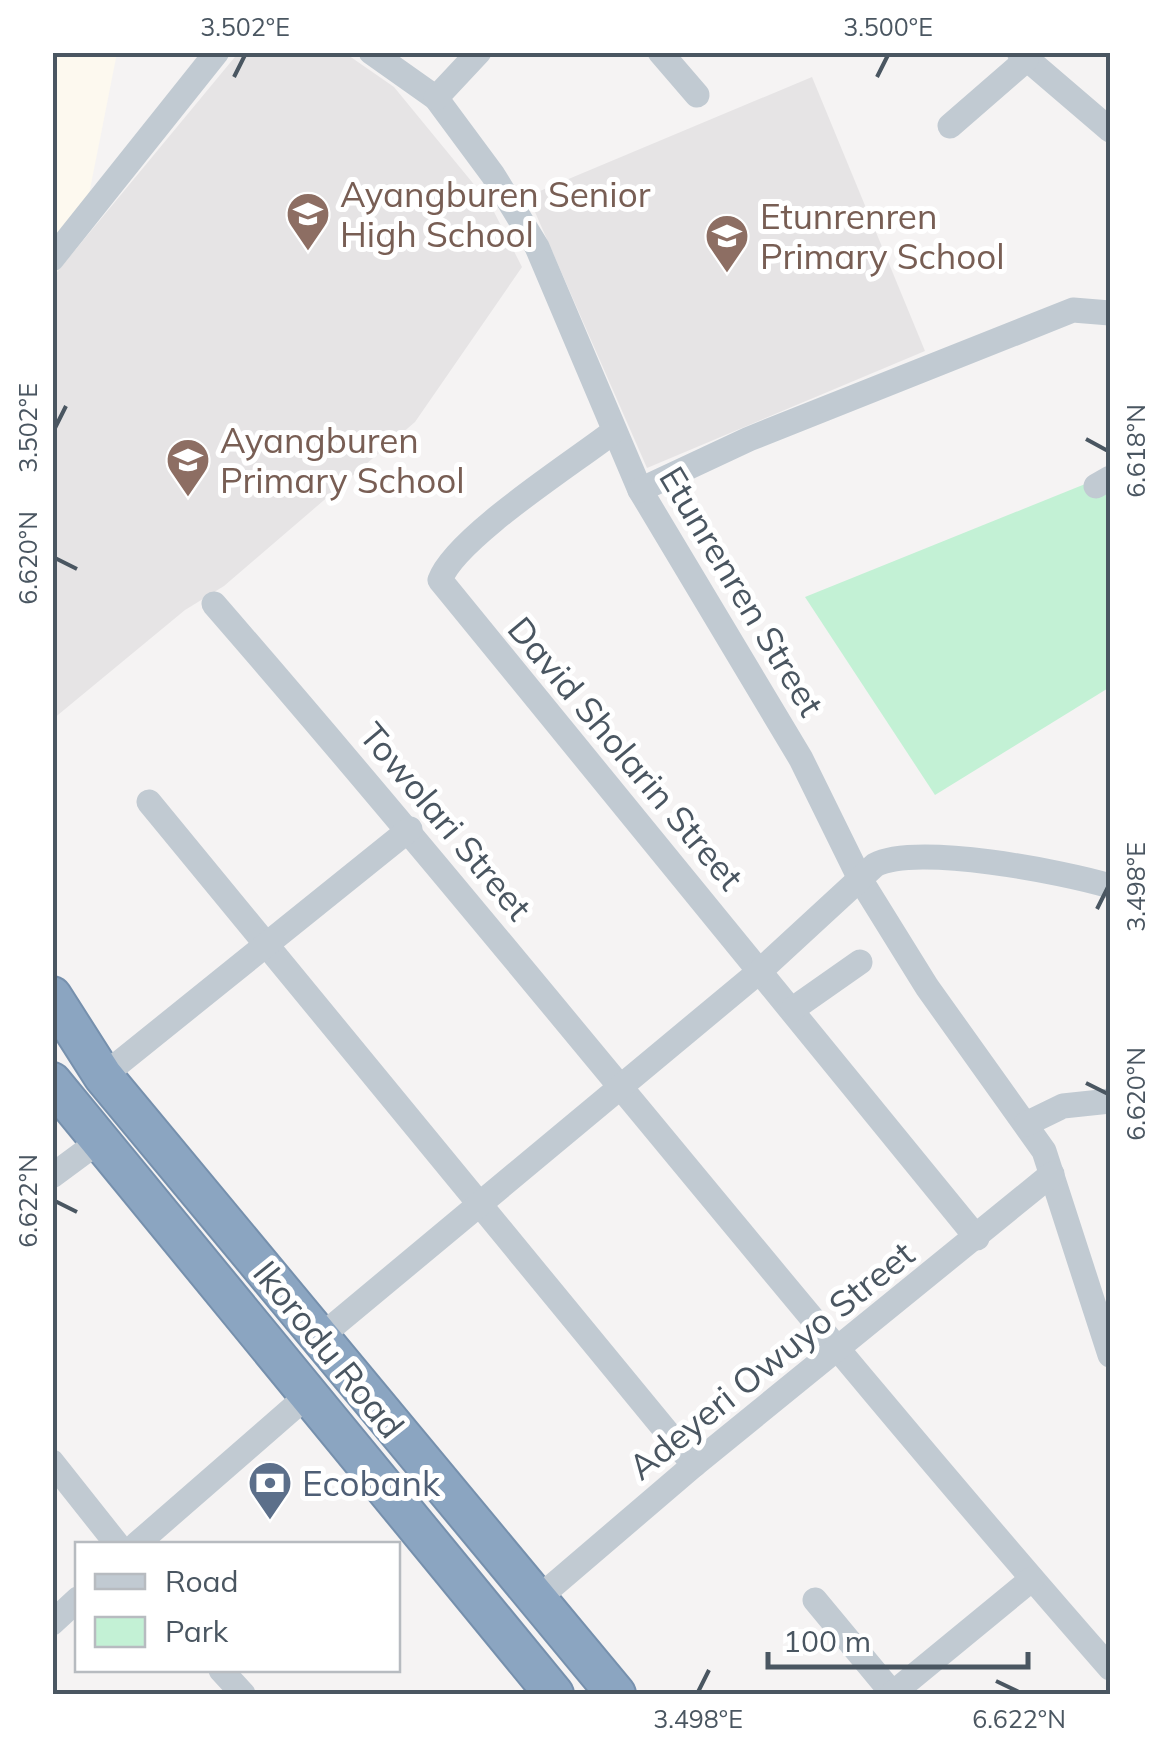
<svg xmlns="http://www.w3.org/2000/svg" width="1163" height="1747" viewBox="0 0 1163 1747" font-family="Mulish,sans-serif">
<style>
.commercial{fill:#fdf9ef}
.education{fill:#e6e4e5}
.green{fill:#c3f1d5}
.lines{fill:none;stroke-linecap:round;stroke-linejoin:round}
.highway-casing{stroke:#7690ad;stroke-width:42}
.minor{stroke:#c1cad2;stroke-width:25}
.highway{stroke:#8ba5c1;stroke-width:38}
.ticks{fill:none;stroke:#4a5661;stroke-width:4}
.labels{text-anchor:middle;dominant-baseline:central;stroke-width:10;stroke-linejoin:round;paint-order:stroke}
.education-label{font-size:35px;fill:#785e54;stroke:#fff;text-anchor:start}
.street-label{font-size:35px;fill:#4a5661;stroke:#fff}
.service-label{font-size:35px;fill:#4e5e75;stroke:#fff;text-anchor:start}
.neatline{fill:none;stroke:#4a5661;stroke-width:4}
.ticks-label{font-size:25px;text-anchor:middle;fill:#4a5661}
</style>
<rect width="100%" height="100%" fill="#f5f3f3"/>
<path class="commercial" d="M53,53h64l-39,197 -25,28z"/>
<g class="education">
<path d="M239,52l106,1 49,34 96,117 32,63 -107,155 -191,164 -39,24 -132,109 -1,-441z"/>
<path d="M812,77l113,274 -278,117 -119,-272z"/>
</g>
<path class="green" d="M1110,474v213l-175,108 -130,-198z"/>
<g class="lines">
<defs>
<g id="highway">
<path d="M52,996l51,80 513,618"/>
<path d="M52,1082l502,612"/>
</g>
</defs>
<use href="#highway" class="highway-casing"/>
<g class="minor">
<path d="M371,52l65,46 57,77 44,72 103,243 161,269 59,120 67,108 117,164 66,204"/>
<path d="M660,52l37,43"/>
<path d="M1019,52l91,78"/>
<path d="M436,98l43,-46"/>
<path d="M950,126l76,-66"/>
<path d="M52,259l165,-207"/>
<path d="M613,432c-40,31 -158,106 -173,148l537,658"/>
<path d="M1096,486l14,-8"/>
<path d="M640,490l109,-51 324,-129 37,3"/>
<path d="M214,604c304,350 590,715 896,1064"/>
<path d="M149,802l545,663"/>
<path d="M793,1009l67,-47"/>
<path d="M103,1076l307,-247"/>
<path d="M1026,1124l37,-18 47,-5"/>
<path d="M52,1176l46,-34"/>
<path d="M320,1337l441,-367 114,-105c41,-22 188,7 235,21"/>
<path d="M52,1462l65,82"/>
<path d="M137,1544l171,-149"/>
<path d="M815,1600l78,94"/>
<path d="M535,1601l159,-136 358,-291"/>
<path d="M52,1623l26,-24"/>
<path d="M221,1670l22,24"/>
<path d="M892,1694l140,-115"/>
</g>
<use href="#highway" class="highway"/>
</g>
<path class="ticks" d="M234,77l11,-22M877,77l11,-22M55,428l11,-22M1086,439l22,12M55,558l22,11M1097,909l11,-22M1086,1083l22,11M55,1201l22,11M996,1681l23,11M698,1692l11,-22"/>
<defs>
<symbol id="school-pin" viewBox="-11 -11 22 30"><path d="M0 17L-7.5 6A9.5 9.5 0 1 1 7.5 6Z" fill="#8d6e63" stroke="#fff"/><path d="M0-5L7-2L0 1L-7-2ZM-4 1L0 2.5L4 1V4Q0 6-4 4Z" fill="#fff"/></symbol>
<symbol id="bank-pin" viewBox="-11 -11 22 30"><path d="M0 17L-7.5 6A9.5 9.5 0 1 1 7.5 6Z" fill="#5c6f8a" stroke="#fff"/><path d="M-6-4H6V4H-6ZM0-2.3a2.3 2.3 0 1 0 0 4.6a2.3 2.3 0 1 0 0-4.6Z" fill="#fff"/></symbol>
</defs>
<g fill-rule="evenodd">
<use href="#school-pin" x="283" y="189" width="50" height="68"/>
<use href="#school-pin" x="702" y="211" width="50" height="68"/>
<use href="#school-pin" x="163" y="435" width="50" height="68"/>
<use href="#bank-pin" x="245" y="1458" width="50" height="68"/>
</g>
<g class="labels">
<g class="education-label">
<text x="340" y="194">Ayangburen Senior<tspan x="340" dy="40">High School</tspan></text>
<text x="760" y="216">Etunrenren<tspan x="760" dy="40">Primary School</tspan></text>
<text x="220" y="440">Ayangburen<tspan x="220" dy="40">Primary School</tspan></text>
</g>
<g class="street-label">
<text transform="translate(742 591) rotate(59)">Etunrenren Street</text>
<text transform="translate(626 753) rotate(50)">David Sholarin Street</text>
<text transform="translate(446 821) rotate(50)">Towolari Street</text>
<text transform="translate(329 1349) rotate(51)">Ikorodu Road</text>
<text transform="translate(771 1360) rotate(-39)">Adeyeri Owuyo Street</text>
</g>
<g class="service-label">
<text x="302" y="1483">Ecobank</text>
</g>
</g>
<rect width="1163" height="1747" fill="none" stroke="#ffffff" stroke-width="110"/>
<rect x="75" y="1542" width="325" height="130" fill="#ffffff" stroke="#b7bbc0" stroke-width="2.5"/>
<rect x="95" y="1574" width="50" height="15" fill="#c1cad2" stroke="#b7bbc0" stroke-width="2.5"/>
<text x="165" y="1592" font-size="30" fill="#4a5661">Road</text>
<rect x="95" y="1617" width="50" height="30" fill="#c3f1d5" stroke="#b7bbc0" stroke-width="2.5"/>
<text x="165" y="1642" font-size="30" fill="#4a5661">Park</text>
<path d="M768 1652v15h260v-15" fill="none" stroke="#4a5661" stroke-width="5"/>
<text x="783" y="1652" font-size="30" fill="#4a5661" stroke="#ffffff" stroke-width="8" paint-order="stroke">100 m</text>
<rect x="55" y="55" width="1053" height="1637" class="neatline"/>
<g class="ticks-label">
<text x="245" y="36">3.502°E</text>
<text x="888" y="36">3.500°E</text>
<text transform="translate(28 428) rotate(-90)" y="9">3.502°E</text>
<text transform="translate(1136 451) rotate(-90)" y="9">6.618°N</text>
<text transform="translate(28 558) rotate(-90)" y="9">6.620°N</text>
<text transform="translate(1136 887) rotate(-90)" y="9">3.498°E</text>
<text transform="translate(1136 1094) rotate(-90)" y="9">6.620°N</text>
<text transform="translate(28 1201) rotate(-90)" y="9">6.622°N</text>
<text x="698" y="1728">3.498°E</text>
<text x="1019" y="1728">6.622°N</text>
</g>
</svg>
